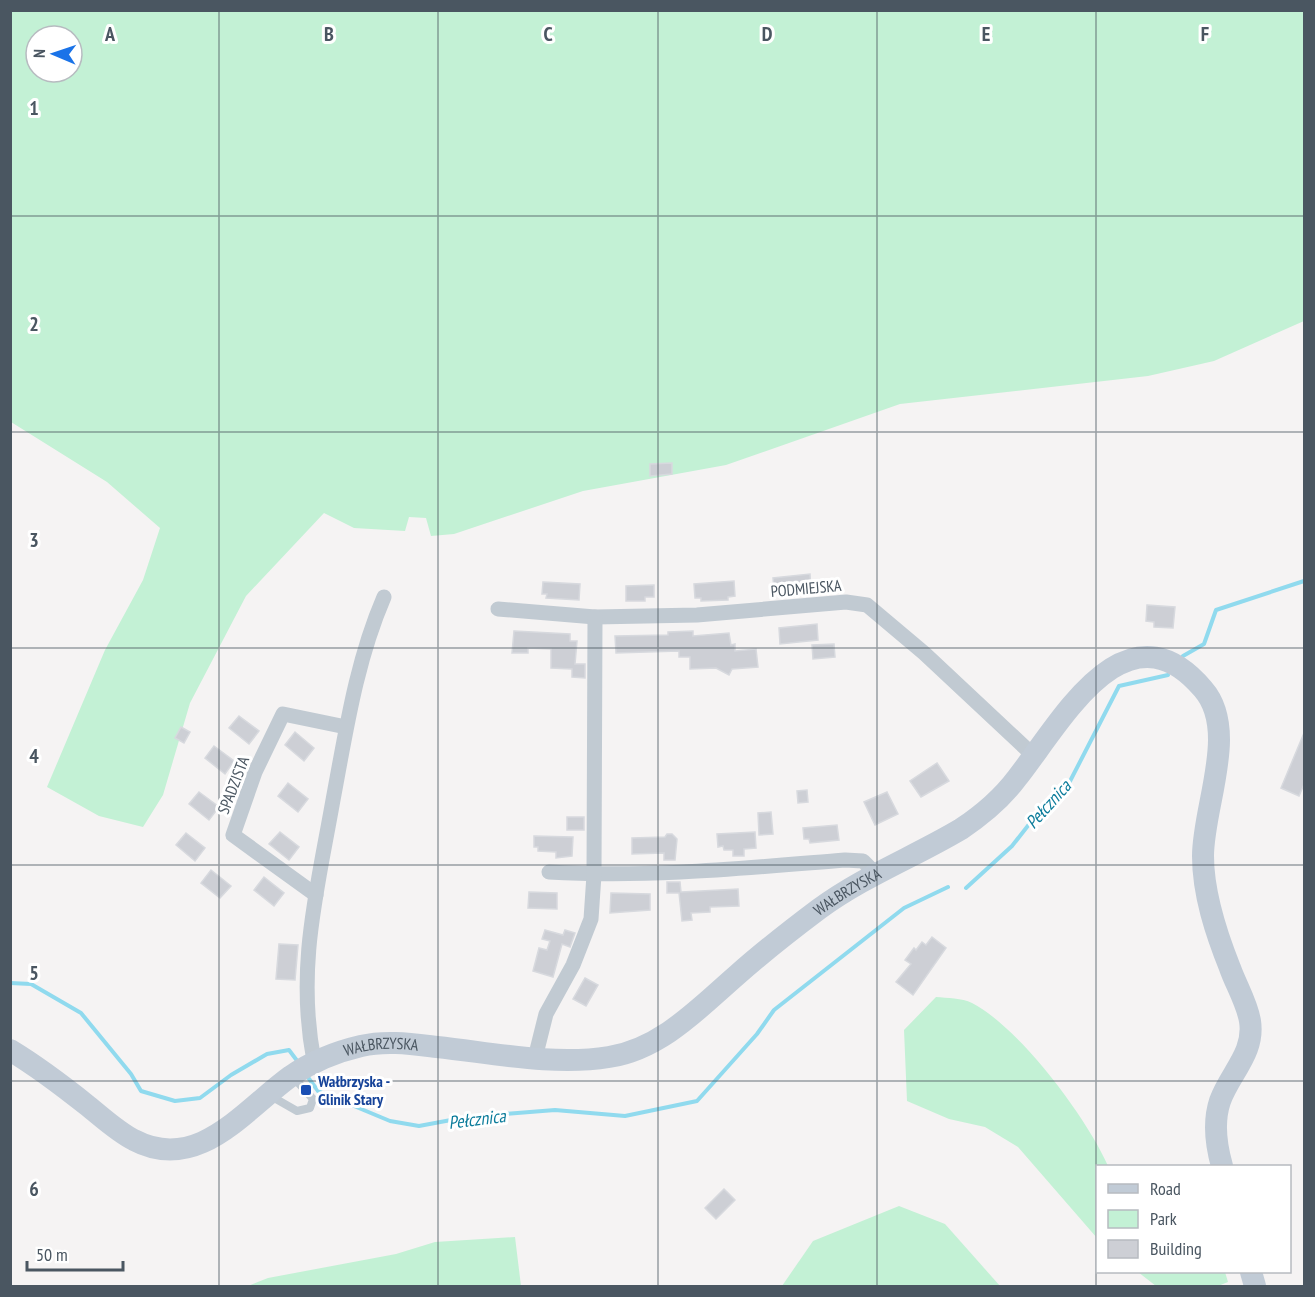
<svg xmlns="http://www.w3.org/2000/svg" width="1315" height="1297" viewBox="0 0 1315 1297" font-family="'PT Sans Narrow',sans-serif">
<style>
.green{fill:#c3f1d5;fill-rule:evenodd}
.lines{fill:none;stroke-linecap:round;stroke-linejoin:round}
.stream{stroke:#90daee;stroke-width:4}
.building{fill:#cdcfd5;stroke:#d7d9de;stroke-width:1.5}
.lane{stroke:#c1cad2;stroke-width:8}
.street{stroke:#c1cad2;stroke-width:15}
.secondary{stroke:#c1cbd6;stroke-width:22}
.grid{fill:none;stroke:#4a5661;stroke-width:1.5;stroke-opacity:0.55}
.transit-dot{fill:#1a4fb4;stroke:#fff;stroke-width:2}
.labels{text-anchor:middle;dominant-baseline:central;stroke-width:6;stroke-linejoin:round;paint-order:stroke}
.street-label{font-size:16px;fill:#4a5661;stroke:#fff}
.transit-label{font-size:16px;font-weight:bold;fill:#164399;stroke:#fff;text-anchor:start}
.water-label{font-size:18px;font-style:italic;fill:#0c7c9b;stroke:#fff}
.grid-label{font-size:20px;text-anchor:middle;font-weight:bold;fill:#4a5661;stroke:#fff;stroke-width:6;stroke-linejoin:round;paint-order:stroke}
</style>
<rect width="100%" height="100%" fill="#f5f3f3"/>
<g class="green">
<path d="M10,11h1294v310l-90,40 -66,15 -248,28 -174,61 -143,26 -129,43 -23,2 -5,-18 -17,-1 -4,14 -51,-3 -30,-15 -78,83 -56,107 -27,92 -20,32 -44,-11 -52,-29 58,-137 38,-70 17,-52 -53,-46 -96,-60zM36,36h36v36h-36z"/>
<path d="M936,997c11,1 26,1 36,6 47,24 115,115 136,163h-10l-1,72 -79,-91 -33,-20 -36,-8 -42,-18 -3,-71z"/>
<path d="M899,1206l46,18 55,62h-218l31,-45z"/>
<path d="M515,1237l6,49h-273l20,-8 128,-24 39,-12z"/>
<path d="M1138,1272h87l3,10 -10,4h-62z"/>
</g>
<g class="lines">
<g class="stream">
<path d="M1183,656l21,-12 12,-34 88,-29"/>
<path d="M966,888l46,-42 40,-51 14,-6 53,-103 49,-11"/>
<path d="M10,983l21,1 50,29 50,61 10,17 34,10 25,-3 31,-23 36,-21 22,-4 9,12"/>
<path d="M307,1076l11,15 72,30 29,5 48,-9 88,-7 70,6 72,-15 60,-67 17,-24 130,-102 44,-21"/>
</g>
</g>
<g class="building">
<path d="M672,463v11l-22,2v-12z"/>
<path d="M810,574l1,16 -31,4v-4h-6l-1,-12z"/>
<path d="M734,581l1,15 -7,1v3l-27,1v-3h-6l-1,-14z"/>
<path d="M543,582l37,2 -1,16 -33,-2 1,-4h-5z"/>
<path d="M654,585v12h-9v4h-19v-15z"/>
<path d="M1147,605l28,2 -2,21 -19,-1v-5l-8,-1z"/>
<path d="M817,624l1,16 -38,4 -1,-16z"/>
<path d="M514,631l56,3v7h7l-2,23h10v14l-13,-1v-8l-21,-1v-19l-23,-1v5h-16z"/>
<path d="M693,631v5l36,-3 2,12 4,-1v7l21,-2 2,18 -26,2 -3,6 -13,-7 -26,1v-12h-11v-6l-63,2 -1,-17 53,-1v-3z"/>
<path d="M834,644l1,13 -22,2 -1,-14z"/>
<path d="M239,716l20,15 -10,13 -20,-16z"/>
<path d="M181,727l9,5 -6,11 -9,-5z"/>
<path d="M295,732l19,16 -10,13 -19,-16z"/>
<path d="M1304,733l1,49 -6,14 -18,-8z"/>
<path d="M214,746l20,15 -9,13 -20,-16z"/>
<path d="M937,763l12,18 -28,16 -11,-16z"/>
<path d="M288,783l20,16 -10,13 -20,-16z"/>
<path d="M807,790l1,12 -10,1 -1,-12z"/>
<path d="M199,792l20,15 -10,13 -20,-16z"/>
<path d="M887,792l11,22 -23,11 -11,-23z"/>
<path d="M771,812l2,22 -14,1 -1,-22z"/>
<rect x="567" y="817" width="17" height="13"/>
<path d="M837,825l2,15 -29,3 -1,-4h-5l-1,-11z"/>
<path d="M280,832l19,15 -10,13 -20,-16z"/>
<path d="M755,832l1,16 -12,1v7h-11v-6h-9l-1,-4 -5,1 -1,-13z"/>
<path d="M186,833l19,15 -10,13 -19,-16z"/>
<path d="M667,834h5l5,5 -2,21h-11v-7l-32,1v-16l33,-1z"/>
<path d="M534,836l39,1 -1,19 -16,2v-6l-18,-1v-4h-4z"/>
<path d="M211,870l20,16 -11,12 -19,-15z"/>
<path d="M264,877l20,16 -10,13 -20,-16z"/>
<path d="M667,882h13l1,10 57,-3 1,17 -29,1v5l-19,1 1,7 -10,1 -3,-28h-12z"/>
<path d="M529,892l28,1v16l-29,-1z"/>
<path d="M611,893l39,1v16l-40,3z"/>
<path d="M545,930l18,5 2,-5 10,3 -5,14 -8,-3 -9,33 -20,-6 6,-23 8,2 3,-9 -8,-2z"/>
<path d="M932,937l14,11 -33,47 -17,-13 15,-18 -6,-4 9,-12 2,2 6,-8 4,3z"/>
<path d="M279,944l19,1 -3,35 -19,-1z"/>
<path d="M585,978l13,7 -12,21 -13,-7z"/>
<path d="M724,1189l11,11 -19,19 -11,-11z"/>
</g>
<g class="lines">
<path class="lane" d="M269,1095l28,16 13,-3 3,-9 -20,-22"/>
<g class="street">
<path d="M498,609l97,8 102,-2 149,-13 21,3 57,48 110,103"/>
<path d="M549,872c99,6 197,-4 296,-12l18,1 12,12"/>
<path d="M316,895l-83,-60 22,-63 28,-58 63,13"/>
<path d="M535,1058l11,-44 27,-49 18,-46 3,-44 1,-258"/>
<path d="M314,1061c-18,-93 3,-170 19,-261 13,-69 23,-138 51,-203"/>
</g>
<g class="secondary">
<path id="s1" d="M10,1050c28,17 53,36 78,56 15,12 30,26 46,34 64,34 111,-31 157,-64 22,-15 44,-24 70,-30 25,-6 51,-2 76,1 56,6 117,19 172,10 52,-8 90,-49 128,-82 26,-23 54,-45 82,-66 45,-33 95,-52 142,-80 21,-14 41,-31 56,-51 43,-54 109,-180 186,-89 36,41 0,117 0,167 0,38 13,77 27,112 6,17 17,35 20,53 5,32 -20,52 -30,80 -7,21 -4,44 2,65"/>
<path d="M1251,1272l4,14"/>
</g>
</g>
<path class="grid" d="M219,10v1276M438,10v1276M658,10v1276M877,10v1276M1096,10v1276M10,216h1294M10,432h1294M10,648h1294M10,865h1294M10,1081h1294"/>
<rect class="transit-dot" x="300" y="1084" width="12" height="12" rx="3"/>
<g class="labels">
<g class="street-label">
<text transform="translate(806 588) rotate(-5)">PODMIEJSKA</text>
<text transform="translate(233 785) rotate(-69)">SPADZISTA</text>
<text stroke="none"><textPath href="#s1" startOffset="954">WAŁBRZYSKA</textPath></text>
<text stroke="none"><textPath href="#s1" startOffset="432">WAŁBRZYSKA</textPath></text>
</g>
<g class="transit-label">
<text x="318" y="1081">Wałbrzyska -<tspan x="318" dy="18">Glinik Stary</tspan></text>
</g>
<g class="water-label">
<text transform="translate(1048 804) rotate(-48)">Pełcznica</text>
<text transform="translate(477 1119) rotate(-7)">Pełcznica</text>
</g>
</g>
<g class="grid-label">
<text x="110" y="41">A</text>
<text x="329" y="41">B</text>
<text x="548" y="41">C</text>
<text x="767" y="41">D</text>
<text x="986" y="41">E</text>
<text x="1205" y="41">F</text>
<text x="34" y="115">1</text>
<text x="34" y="331">2</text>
<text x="34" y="547">3</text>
<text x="34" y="763">4</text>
<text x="34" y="980">5</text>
<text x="34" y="1196">6</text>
</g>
<rect width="1315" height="1297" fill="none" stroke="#4a5661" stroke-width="24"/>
<rect x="1096" y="1165" width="195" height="108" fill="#ffffff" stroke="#b7bbc0" stroke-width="1.5"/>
<rect x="1108" y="1184" width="30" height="9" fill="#c1cbd6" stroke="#b7bbc0" stroke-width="1.5"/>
<text x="1150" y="1195" font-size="18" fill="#4a5661">Road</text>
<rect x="1108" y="1210" width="30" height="18" fill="#c3f1d5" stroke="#b7bbc0" stroke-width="1.5"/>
<text x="1150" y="1225" font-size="18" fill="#4a5661">Park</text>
<rect x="1108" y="1240" width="30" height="18" fill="#cdcfd5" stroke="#b7bbc0" stroke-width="1.5"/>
<text x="1150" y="1255" font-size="18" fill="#4a5661">Building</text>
<g transform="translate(54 54) rotate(272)"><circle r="28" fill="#ffffff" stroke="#b7bbc0" stroke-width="1.5"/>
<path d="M0-4.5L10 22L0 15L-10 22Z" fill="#1a73e8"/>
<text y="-9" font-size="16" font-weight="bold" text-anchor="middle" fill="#4a5661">N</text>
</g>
<path d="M27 1261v9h96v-9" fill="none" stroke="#4a5661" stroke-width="3"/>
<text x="36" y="1261" font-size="18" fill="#4a5661" stroke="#ffffff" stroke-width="4.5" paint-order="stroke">50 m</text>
</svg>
